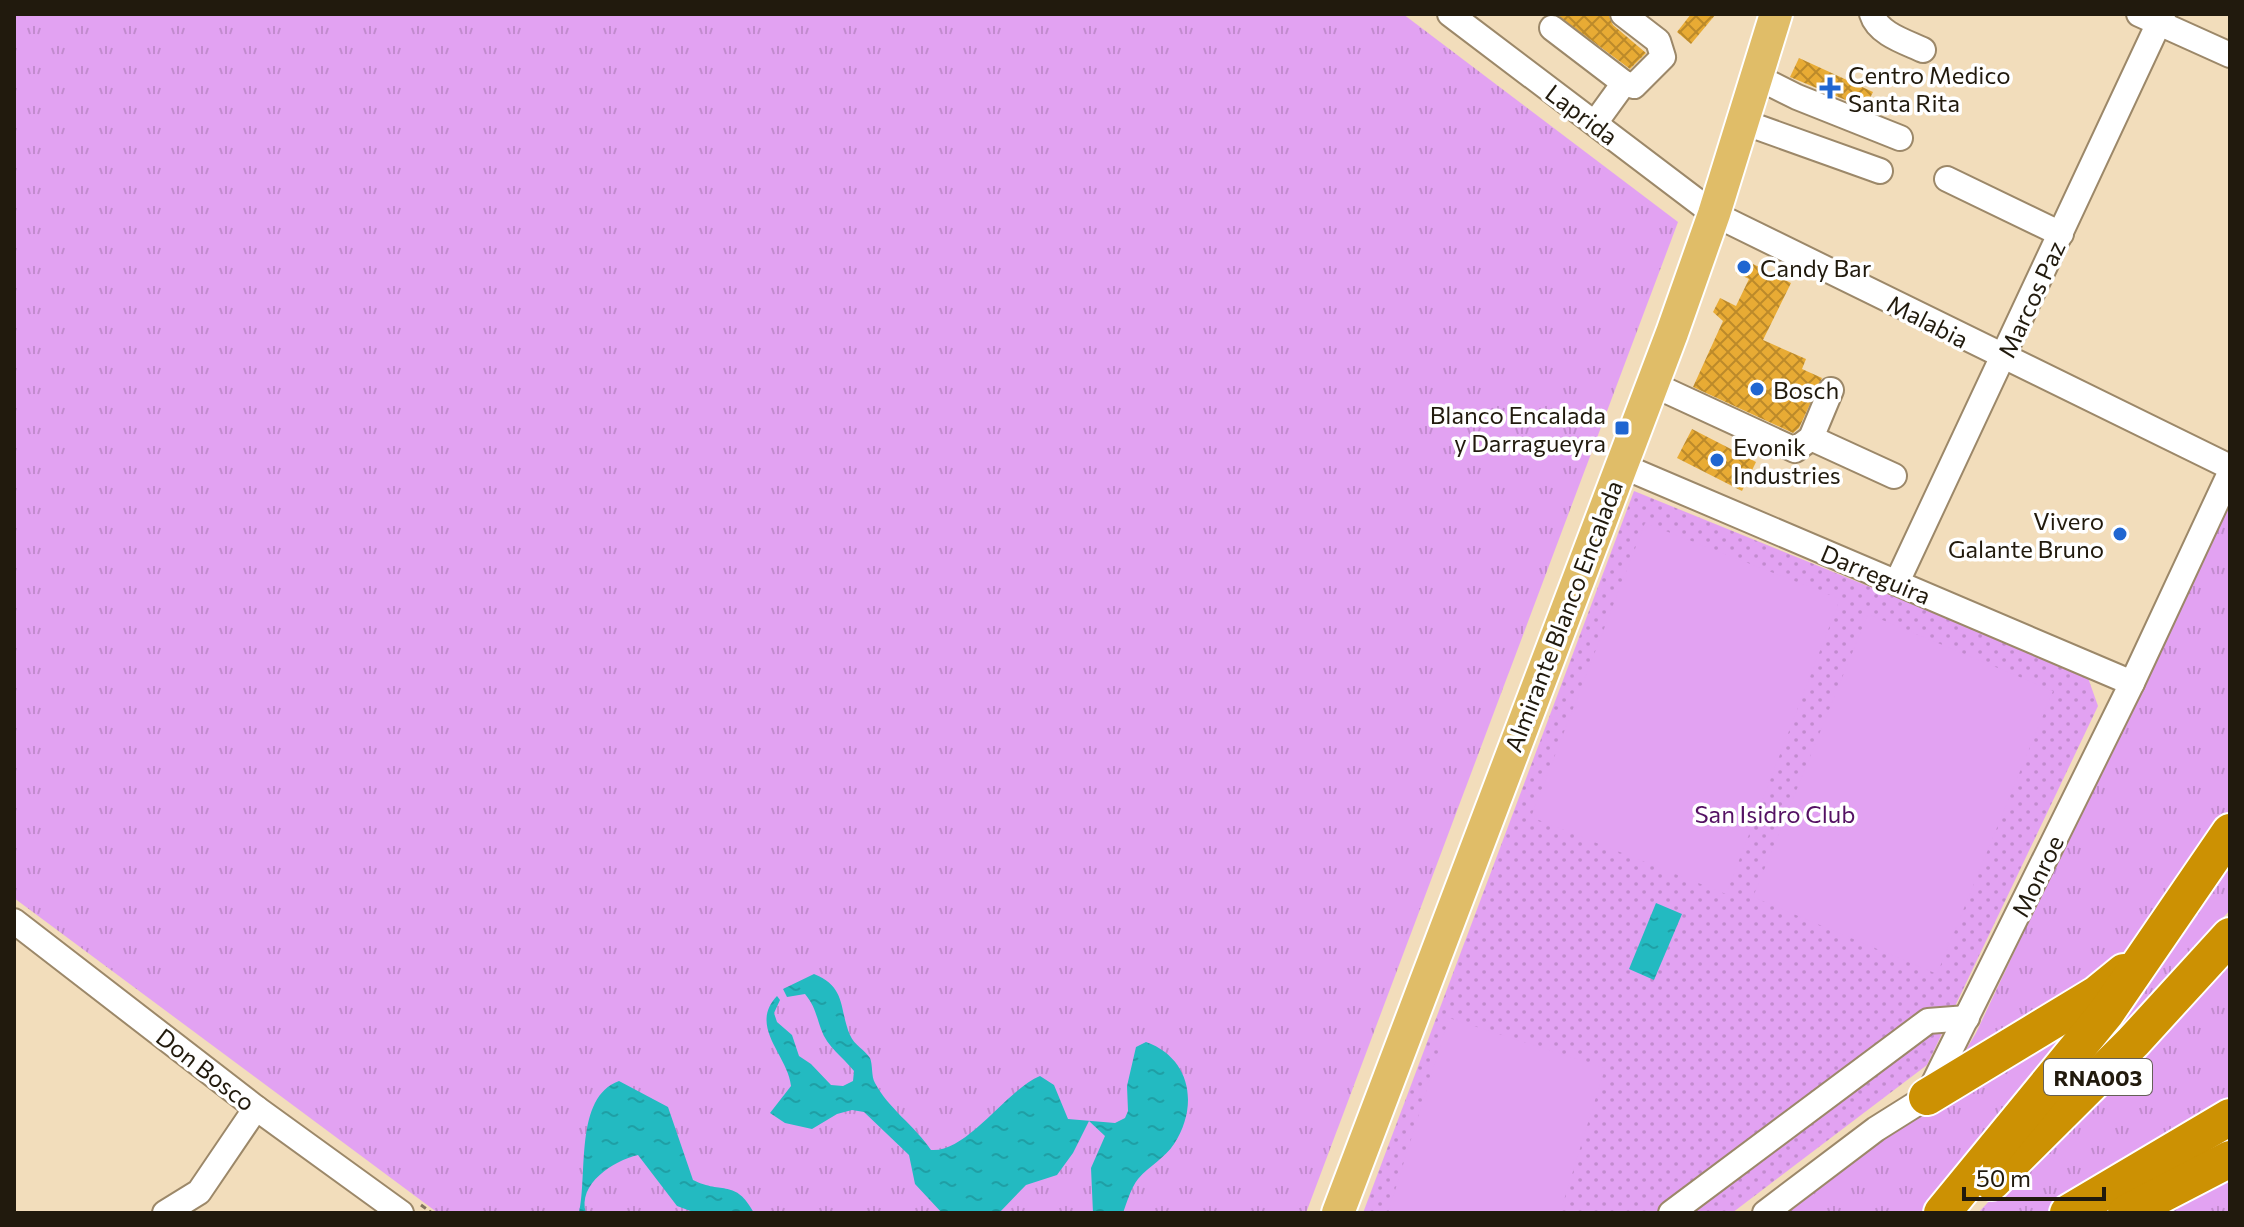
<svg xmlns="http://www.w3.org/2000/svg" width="2244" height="1227" viewBox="0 0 2244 1227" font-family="Commissioner,sans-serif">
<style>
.grass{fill:url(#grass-tufts)}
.park{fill:url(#park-dots)}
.garden{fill:#e2a2f2}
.water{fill:url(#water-ripples)}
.building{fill:url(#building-cross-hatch)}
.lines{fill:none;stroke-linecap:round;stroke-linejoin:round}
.minor-casing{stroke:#9c8869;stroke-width:28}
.major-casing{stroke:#fff;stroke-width:36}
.highway-casing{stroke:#fff;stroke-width:40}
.path{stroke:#82745d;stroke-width:3;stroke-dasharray:6 4;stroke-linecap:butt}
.minor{stroke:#fff;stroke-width:24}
.major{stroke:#e0bd68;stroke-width:32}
.highway{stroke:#cc9103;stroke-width:36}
.poi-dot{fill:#2066d1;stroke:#fff;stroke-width:3}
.labels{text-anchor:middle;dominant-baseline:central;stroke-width:7;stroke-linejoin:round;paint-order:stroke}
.shield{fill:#fff;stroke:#645f56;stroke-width:2}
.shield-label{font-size:22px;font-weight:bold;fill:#211a0d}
.poi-label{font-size:24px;fill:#211a0d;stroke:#fff;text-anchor:start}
.street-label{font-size:24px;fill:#211a0d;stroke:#fff}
.park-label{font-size:24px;fill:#541163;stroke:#fff}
</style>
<defs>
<pattern id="grass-tufts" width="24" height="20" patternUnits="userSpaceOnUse" patternTransform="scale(2)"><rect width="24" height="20" fill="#e2a2f2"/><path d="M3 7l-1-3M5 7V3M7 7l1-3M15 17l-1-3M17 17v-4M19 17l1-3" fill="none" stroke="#c28bce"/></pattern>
<pattern id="park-dots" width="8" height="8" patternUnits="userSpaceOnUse" patternTransform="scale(2)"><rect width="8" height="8" fill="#e2a2f2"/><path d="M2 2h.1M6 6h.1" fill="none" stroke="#c28bce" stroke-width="1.8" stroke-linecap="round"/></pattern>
<pattern id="water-ripples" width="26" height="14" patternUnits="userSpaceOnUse" patternTransform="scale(2)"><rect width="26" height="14" fill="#23bac1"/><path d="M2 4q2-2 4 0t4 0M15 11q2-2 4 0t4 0" fill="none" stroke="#1f9fa5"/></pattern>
<pattern id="building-cross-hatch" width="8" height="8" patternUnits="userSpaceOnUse" patternTransform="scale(2)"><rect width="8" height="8" fill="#e8ab34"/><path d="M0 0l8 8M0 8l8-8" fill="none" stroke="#bc8a2a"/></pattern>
</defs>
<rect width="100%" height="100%" fill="#f2ddbb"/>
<g class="grass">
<path d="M14,14h1389l275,208 -372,991h-868l-424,-315z"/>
<path d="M2230,494v326l-77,104 -50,51 -148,93 21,-35z"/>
<path d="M2230,857v53l-176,194z"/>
<path d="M2230,944v156l-180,113h-72z"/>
<path d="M2101,1002l-173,211h-157l34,-25z"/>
<path d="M2230,1167v46h-92z"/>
</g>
<path class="park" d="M1634,491l453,184 11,31 -171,359 -195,148h-369z"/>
<g class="garden">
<path d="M1645,523l195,76 -114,295 -195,-77z"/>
<path d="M1868,614l185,77 -116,283 -184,-77z"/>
<path d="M1449,1018l156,50 -45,145h-172z"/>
</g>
<g class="water">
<path d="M1656,903l26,11 -28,66 -25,-11z"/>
<path d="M814,974c33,13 25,36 36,61 4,10 15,15 20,23 3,7 1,18 5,25 13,25 40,43 56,67 36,3 75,-60 109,-74l14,9 14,34 47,4 10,-5 3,-7 -1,-25 9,-39 10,-5c45,16 53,64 28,102 -9,14 -25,22 -36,35 -7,9 -11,23 -15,34h-30l-2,-45 14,-32 -16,-15 -16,32 -16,22 -31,10 -27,28h-57l-27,-29 -6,-29 -45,-43 -12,-2 -15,4 -25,15 -27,-6 -15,-10 21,-27c-3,-31 -43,-59 -14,-90l3,4 -6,13 3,9 15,13 7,21 12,8 20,21 12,1 10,-5 1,-10c-11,-14 -27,-24 -33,-42 -5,-14 -6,-23 -16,-35l-18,3 -4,-8z"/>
<path d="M619,1081l49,26 25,73c30,15 42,-2 61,33h-58l-19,-7 -39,-51c-25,6 -61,29 -52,58h-7c9,-38 -5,-116 40,-132z"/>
</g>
<g class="building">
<path d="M1556,14h52l5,11 33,28 -16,16z"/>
<path d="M1691,14h25l-25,30 -14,-12z"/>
<path d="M1799,58l74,34 -8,16 -75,-31z"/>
<path d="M1743,259l48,24 -28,57 43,19 -4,10 20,9 -23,50 -6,5 -100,-46 30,-66 -10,-9 7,-14 16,8 13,-27 -13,-6z"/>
<path d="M1692,429l64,33 -14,29 -65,-33z"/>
</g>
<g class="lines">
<defs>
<g id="minor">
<path d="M1450,14l264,200 516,253"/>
<path d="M1872,14c6,20 34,28 51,36"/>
<path d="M2139,14l91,41"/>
<path d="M1552,28l72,55"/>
<path d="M1757,77l40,20 103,41"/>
<path d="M1743,122l137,49"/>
<path d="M1595,123l29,-40 10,3 29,-29 -5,-16 -35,-27"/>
<path d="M1947,179l114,55"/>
<path d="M1652,384l143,66 16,-12 20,-48"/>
<path d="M1811,438l83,38"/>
<path d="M1620,465l512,218"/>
<path d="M1897,582l266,-568"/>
<path d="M14,921l242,187 145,105"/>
<path d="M165,1213l34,-21 57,-84"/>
<path d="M1671,1213l257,-192 39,-3"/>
<path d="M1765,1213l111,-84 51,-32 205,-414 98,-210"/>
</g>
<path id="major" d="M1338,1213l334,-880 42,-119 62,-200"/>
<g id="highway">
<path d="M1927,1097l170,-103 27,-22"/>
<path d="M1992,1182l141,-140 97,-106"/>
<path d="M1942,1213l164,-200 124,-181"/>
<path d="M2068,1213l162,-96"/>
<path d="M2126,1213l104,-54"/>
</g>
</defs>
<use href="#minor" class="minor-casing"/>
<use href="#major" class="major-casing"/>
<use href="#highway" class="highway-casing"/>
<path class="path" d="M421,1205l11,8"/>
<use href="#minor" class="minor"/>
<use href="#major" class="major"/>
<use href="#highway" class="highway"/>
</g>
<g class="poi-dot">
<path d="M1826 76h8v8h8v8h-8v8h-8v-8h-8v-8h8z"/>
<circle cx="1744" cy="267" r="8"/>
<circle cx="1757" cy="389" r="8"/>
<rect x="1614" y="420" width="16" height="16" rx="4"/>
<circle cx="1717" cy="460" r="8"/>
<circle cx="2120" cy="534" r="8"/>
</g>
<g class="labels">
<rect class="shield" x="2044" y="1059" width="108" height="36" rx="6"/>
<g class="shield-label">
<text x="2098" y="1077">RNA003</text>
</g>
<g class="poi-label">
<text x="1848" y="74">Centro Medico<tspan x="1848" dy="28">Santa Rita</tspan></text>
<text x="1760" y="267">Candy Bar</text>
<text x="1773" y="389">Bosch</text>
<text x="1606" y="414" text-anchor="end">Blanco Encalada<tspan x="1606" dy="28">y Darragueyra</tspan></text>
<text x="1733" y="446">Evonik<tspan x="1733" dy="28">Industries</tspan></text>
<text x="2104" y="520" text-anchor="end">Vivero<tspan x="2104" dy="28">Galante Bruno</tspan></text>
</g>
<g class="street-label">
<text transform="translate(1582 114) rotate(37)">Laprida</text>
<text transform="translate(2031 299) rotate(-65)">Marcos Paz</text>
<text transform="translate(1928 321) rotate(27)">Malabia</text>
<text transform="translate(1876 574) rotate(23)">Darreguira</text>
<text transform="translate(1563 616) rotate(-69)">Almirante Blanco Encalada</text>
<text transform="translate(2037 876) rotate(-64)">Monroe</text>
<text transform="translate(206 1069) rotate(38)">Don Bosco</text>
</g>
<g class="park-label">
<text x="1775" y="813">San Isidro Club</text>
</g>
</g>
<rect width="2244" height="1227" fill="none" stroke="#211a0d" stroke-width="32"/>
<path d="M1964 1187v12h140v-12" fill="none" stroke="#211a0d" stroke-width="4"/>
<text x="1976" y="1187" font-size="24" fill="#211a0d" stroke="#ffffff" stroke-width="6" paint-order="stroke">50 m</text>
</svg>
